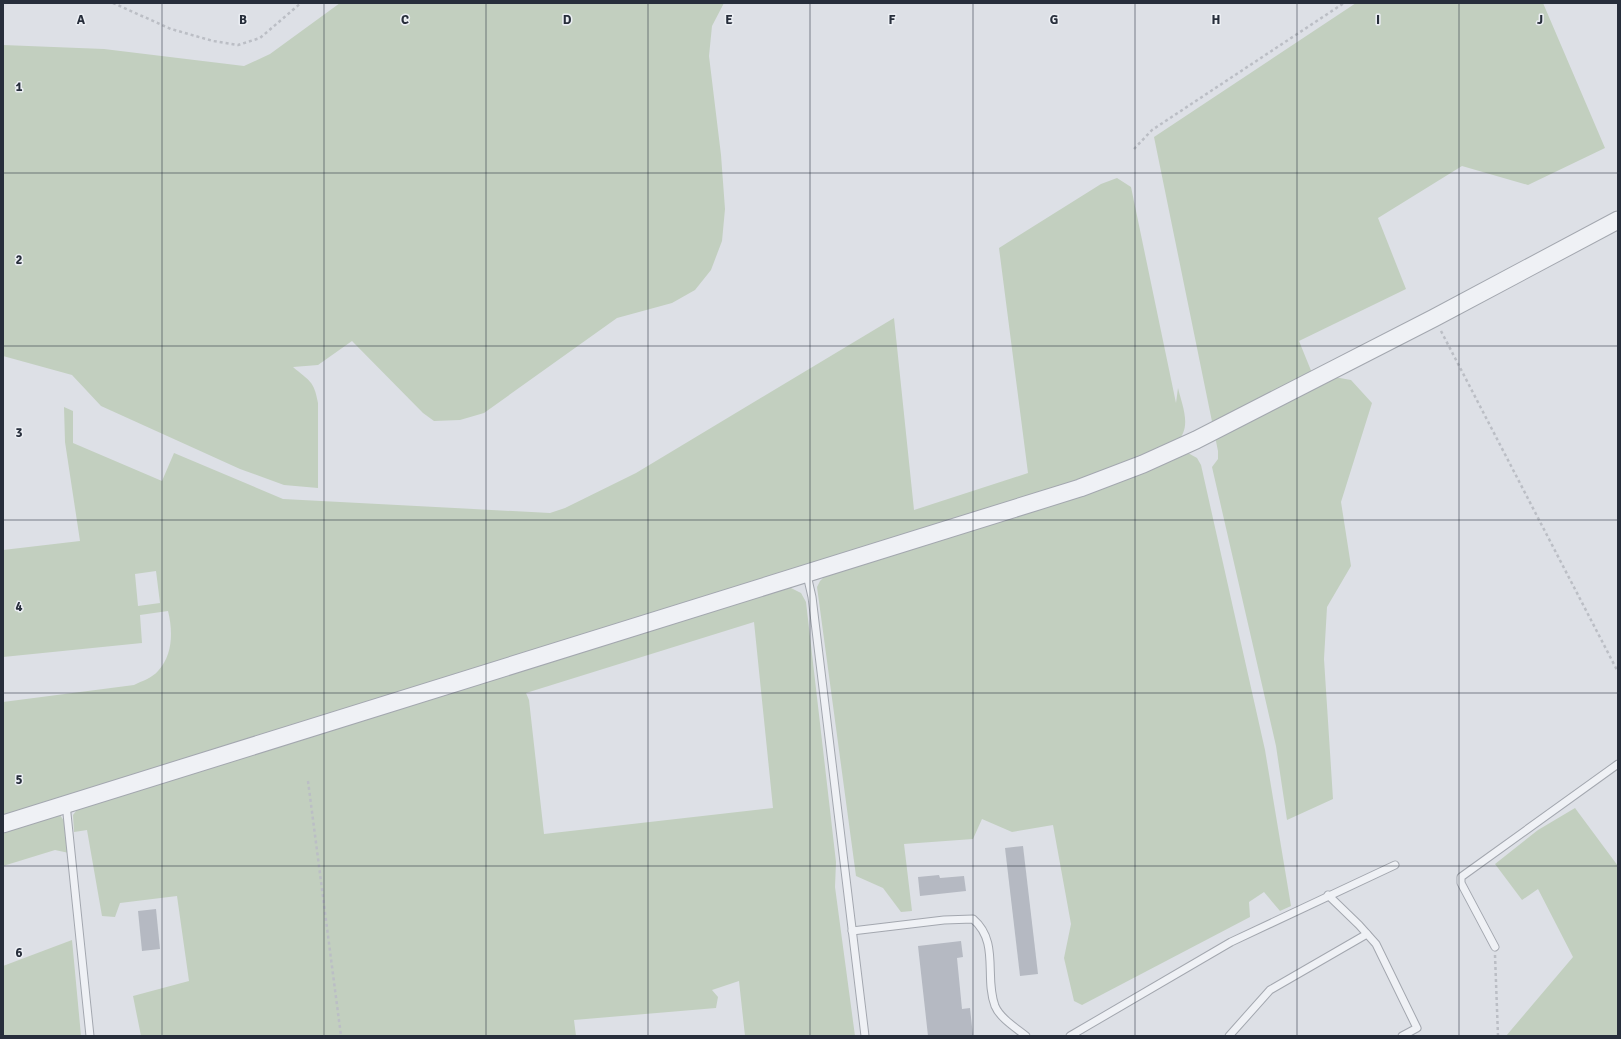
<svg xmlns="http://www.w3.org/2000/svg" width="1621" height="1039" viewBox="0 0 1621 1039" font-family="Signika,sans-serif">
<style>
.green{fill:#c2cfbf;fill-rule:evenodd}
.building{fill:#b5b9c2}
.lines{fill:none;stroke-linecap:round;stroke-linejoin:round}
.service-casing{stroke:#a3a7af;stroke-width:9}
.tertiary-casing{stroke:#a3a7af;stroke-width:19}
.path{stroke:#bbbec5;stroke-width:2.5;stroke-dasharray:3 3;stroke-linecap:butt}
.service{stroke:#eff1f5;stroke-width:7}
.tertiary{stroke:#eff1f5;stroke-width:17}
.grid{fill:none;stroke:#272e3b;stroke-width:1;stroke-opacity:0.55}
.grid-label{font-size:13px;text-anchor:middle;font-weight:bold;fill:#272e3b;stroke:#eceff4;stroke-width:3;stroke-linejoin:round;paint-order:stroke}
</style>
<rect width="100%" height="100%" fill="#dde0e6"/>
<g class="green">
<path d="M340,3h384l-12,23 -3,30 12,99 4,54 -3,32 -11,29 -16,20 -23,13 -55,15 -133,95 -24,7 -26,1 -11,-8 -71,-72 -34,24 -25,2c16,14 21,13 25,36v85l-34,-3 -44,-16 -139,-63 -29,-31 -69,-19v-311l101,4 140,17 26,-12z"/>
<path d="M1356,3h187l62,145 -77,37 -66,-19 -84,52 28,71 -107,52 13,32 39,7 21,23 -31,99 10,64 -24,41 -3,52 9,140 -46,21 -11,-74 -64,-279 6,-8v-8l-64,-314z"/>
<path d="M1117,178l14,9 45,216 2,-15c4,17 15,41 -2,54l-93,39 -1080,336v-115l131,-17c8,-4 18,-7 24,-14 15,-16 15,-40 10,-60l-28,4 2,28 -139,14v-107l77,-9 -15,-99 -1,-35 9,4v32l89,38 12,-28 109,46 267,14 15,-5 71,-35 258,-155 20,192 114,-37 -29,-225 102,-64zM156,571l4,32 -22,3 -3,-32z"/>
<path d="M1188,453l9,5 4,7 64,285 26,156 -11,5 -16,-19 -15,10 1,15 -168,88 -8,-4 -10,-43 7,-34 -18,-99 -41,7 -30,-13 -9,20 -69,5 8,67 -11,1 -18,-24 -27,-12 -39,-289 3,-6 7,-7z"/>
<path d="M789,587l12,6 5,9 30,260 -1,25 20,149h-110l-6,-55 -27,9 6,7 -2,11 -142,12 2,16h-435l-8,-40 56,-15 -12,-85 -57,7 -5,14 -13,-1 -15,-86 -13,2 -1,-17 6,-8zM754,622l19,186 -229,26 -15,-134 -3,-7z"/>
<path d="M1575,808l43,58v170h-112l67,-79 -35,-68 -16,11 -27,-36 43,-34z"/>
<path d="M53,814l7,1 4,6 5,32 -14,-3 -52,16v-36z"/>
<path d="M72,940l9,96h-78v-70z"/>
</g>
<g class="building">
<path d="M1023,846l15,128 -18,2 -15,-128z"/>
<path d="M939,875l1,3 24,-2 2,15 -46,5 -2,-19z"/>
<path d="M156,909l4,40 -18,2 -4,-40z"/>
<path d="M961,941l2,16 -6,1 5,51 8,-1 3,28h-45l-10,-90z"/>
</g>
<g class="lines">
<defs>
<g id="service">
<path d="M807,575l5,22 53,439"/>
<path d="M66,804l24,232"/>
<path d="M1328,895l31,30 17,19 41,84 -15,8"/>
<path d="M852,931l92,-11 29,-1c27,23 11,58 22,87 5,12 21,22 31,30"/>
<path d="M1495,947l-34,-64v-6l157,-113"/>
<path d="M1070,1036l161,-94 164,-77"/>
<path d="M1229,1036l41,-46 97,-56"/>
</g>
<path id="tertiary" d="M3,824l1077,-336 63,-24 53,-24 238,-122 184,-98"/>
</defs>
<use href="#service" class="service-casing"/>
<use href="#tertiary" class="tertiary-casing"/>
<g class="path">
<path d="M113,3l58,26 42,12 25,4 22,-7 41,-35"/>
<path d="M1134,149l18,-19 192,-127"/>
<path d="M1441,331l177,341"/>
<path d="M308,781l33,255"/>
<path d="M1495,955l3,81"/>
</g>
<use href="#service" class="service"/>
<use href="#tertiary" class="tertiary"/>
</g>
<path class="grid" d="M162,3v1033M324,3v1033M486,3v1033M648,3v1033M810,3v1033M973,3v1033M1135,3v1033M1297,3v1033M1459,3v1033M3,173h1615M3,346h1615M3,520h1615M3,693h1615M3,866h1615"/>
<g class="grid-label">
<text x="81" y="24">A</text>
<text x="243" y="24">B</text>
<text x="405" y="24">C</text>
<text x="567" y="24">D</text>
<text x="729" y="24">E</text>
<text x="892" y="24">F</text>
<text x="1054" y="24">G</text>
<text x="1216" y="24">H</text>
<text x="1378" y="24">I</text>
<text x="1540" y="24">J</text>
<text x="19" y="91">1</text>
<text x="19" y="264">2</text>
<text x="19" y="437">3</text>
<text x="19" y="611">4</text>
<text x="19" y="784">5</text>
<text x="19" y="957">6</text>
</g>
<rect width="1621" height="1039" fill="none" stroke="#272e3b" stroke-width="8"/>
</svg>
